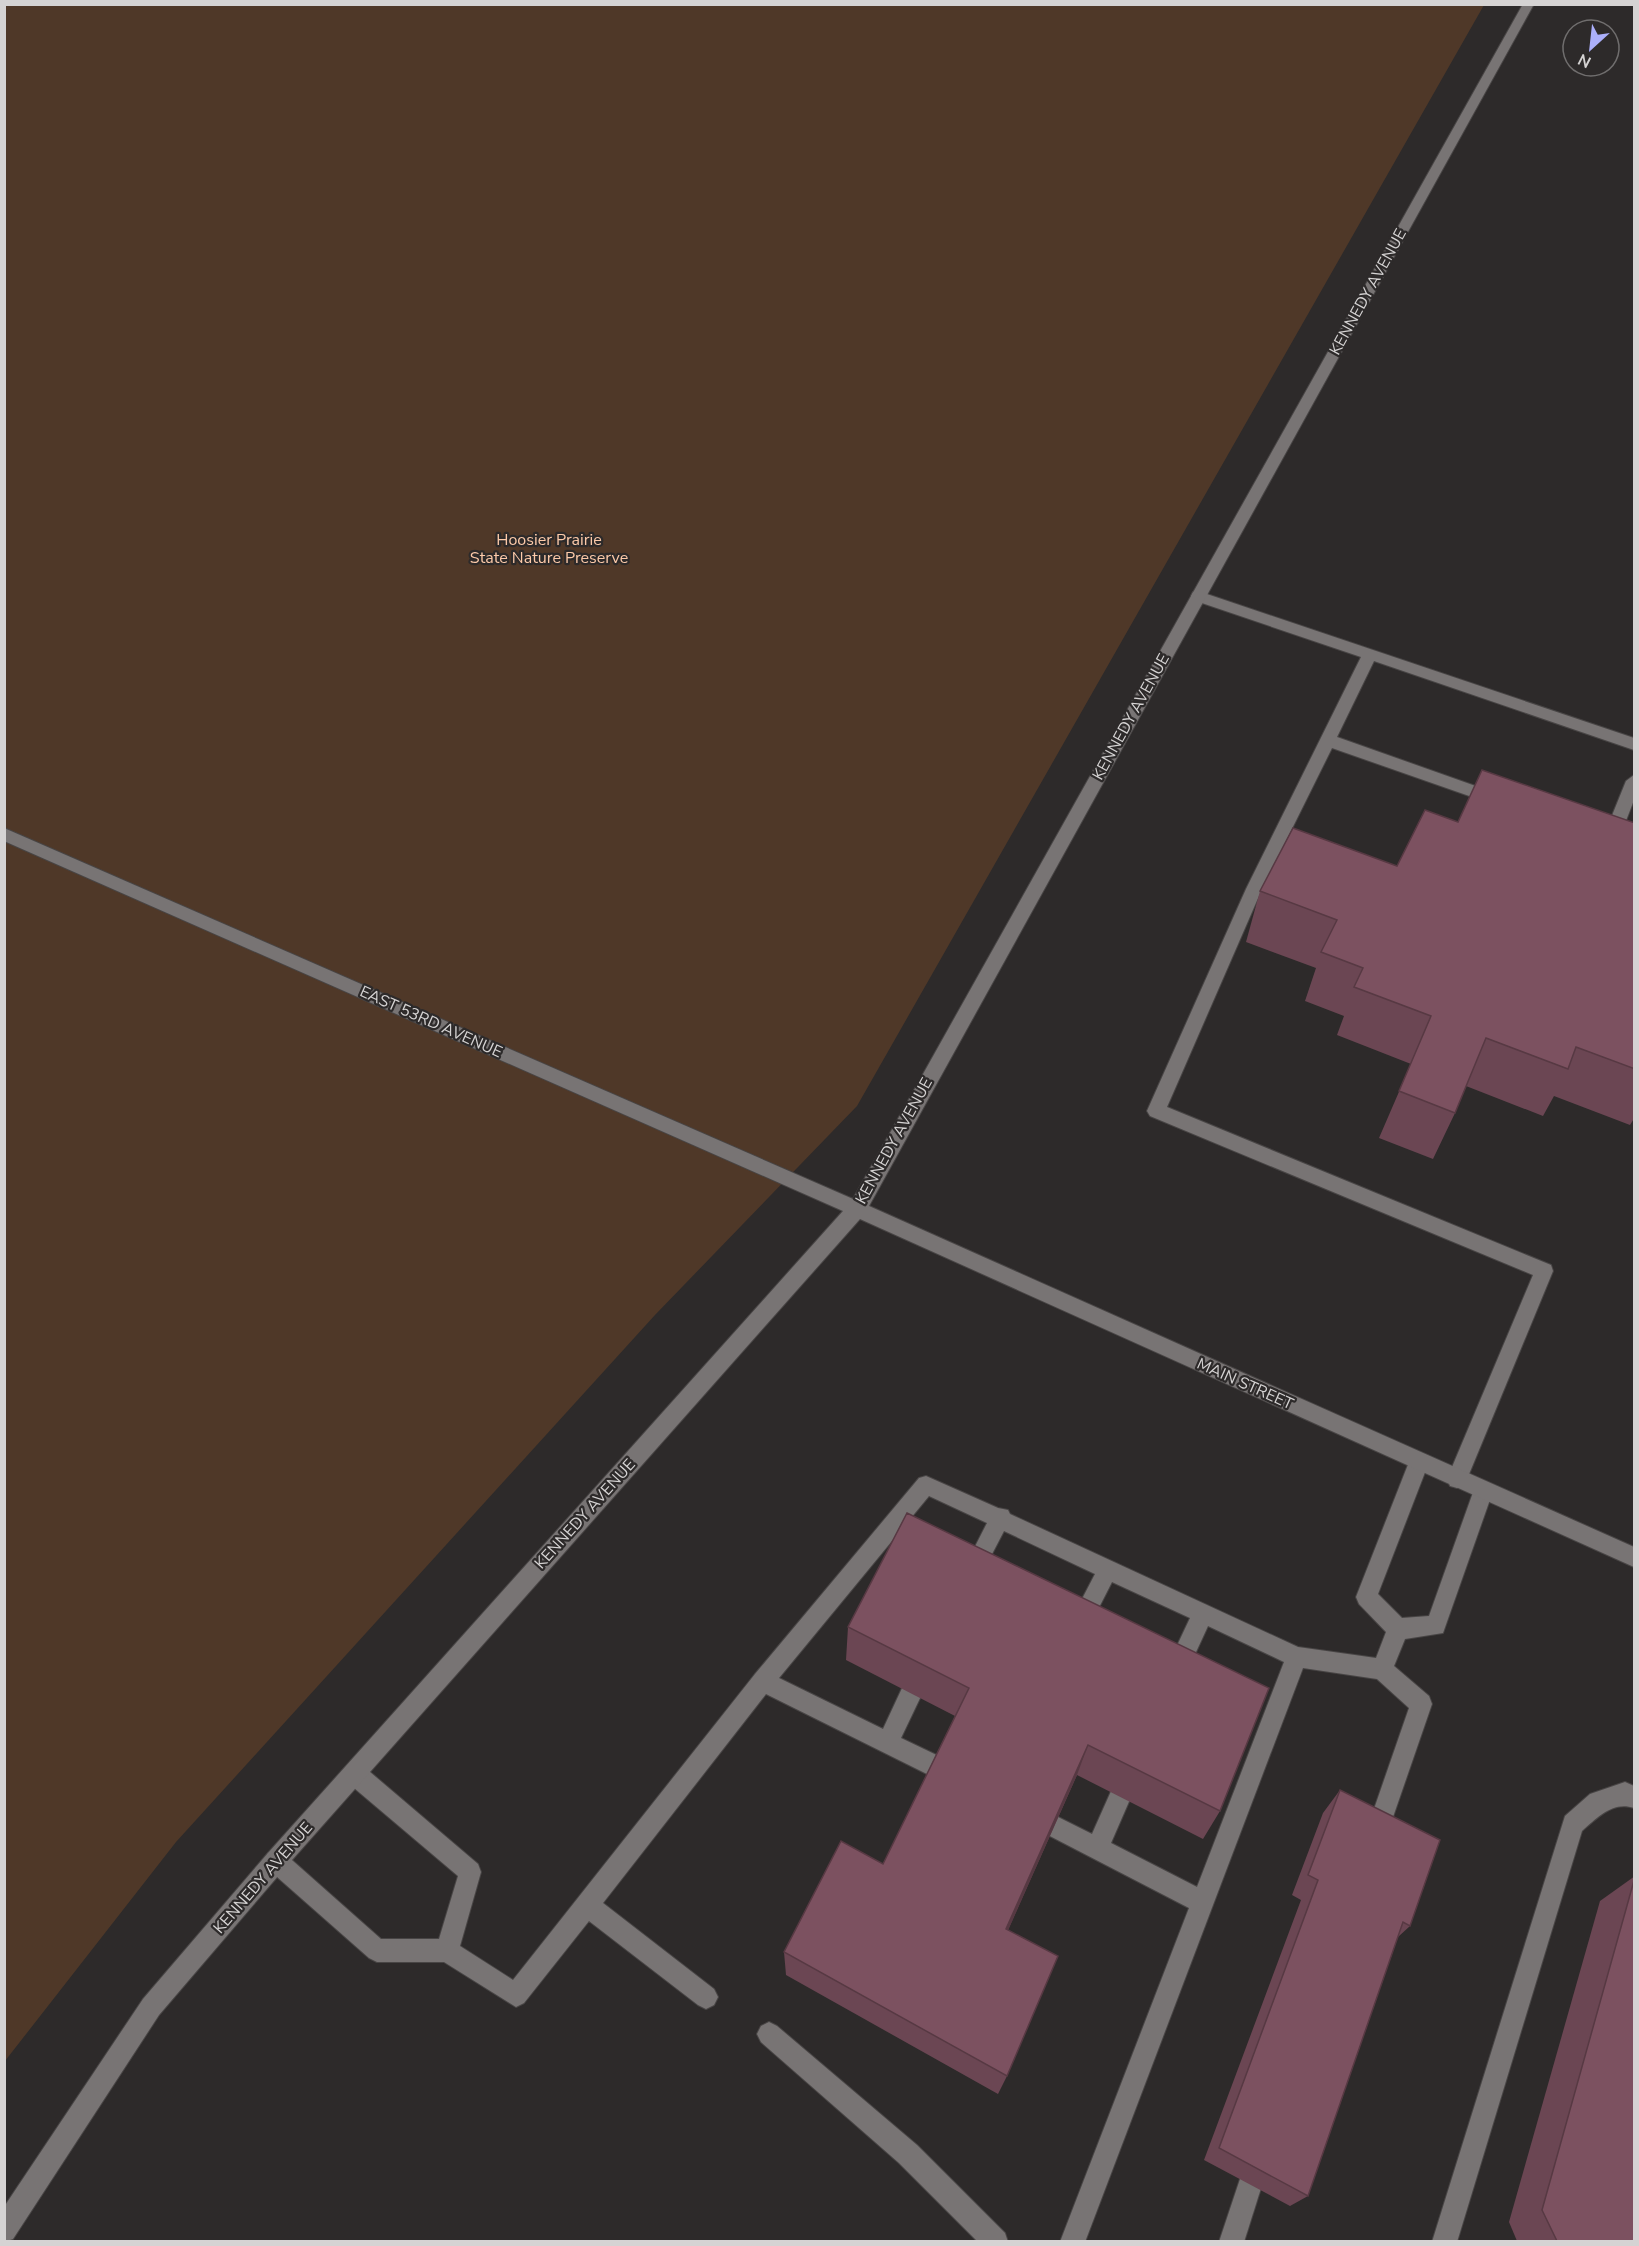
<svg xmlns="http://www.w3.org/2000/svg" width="1639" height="2246" viewBox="0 0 1639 2246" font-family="'Nunito Sans',sans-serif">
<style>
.green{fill:#4f3828}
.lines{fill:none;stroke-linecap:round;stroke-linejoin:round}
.lane-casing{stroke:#484545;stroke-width:2}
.secondary-casing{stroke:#484545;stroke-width:2}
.lane{fill:#787474;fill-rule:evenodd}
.secondary{fill:#787474;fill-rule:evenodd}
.wall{fill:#6b4653}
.shaded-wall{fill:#573943}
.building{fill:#7c5160;stroke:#573943;stroke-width:1.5}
.labels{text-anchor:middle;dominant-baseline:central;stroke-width:4.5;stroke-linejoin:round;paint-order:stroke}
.street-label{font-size:16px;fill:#d5d3d3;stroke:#2d2a2a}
.park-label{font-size:16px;fill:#fdcaa9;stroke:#2d2a2a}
</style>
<rect width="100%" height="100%" fill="#2d2a2a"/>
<path class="green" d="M5,5h1479l-627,1101 -202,209 -479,527 -171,219z"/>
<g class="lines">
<defs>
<g id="lane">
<path d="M1198,591l436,147v12l-260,-89 -37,76 164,58 2,4 -8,6 -163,-57 -70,141 -95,218 384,158 2,6 -86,208 -3,7 -7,2 -7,-2 -3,-7 86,-204 -383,-159 -3,-5 99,-222 115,-232 -168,-57 -2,-4 2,-4z"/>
<path d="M1634,775v25l-12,31 -19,8 -6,-2 -2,-4 2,-4 12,-6 17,-42z"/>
<path d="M1419,1453l7,2 3,7 -51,132 24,24 27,-2 47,-132 7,-2 7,2 3,7 -50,142 -38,6 -11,27 35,30 3,8 -48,139 -8,3 -8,-3 -3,-8 44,-127 -32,-29 -74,-11 -218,574h-25l129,-334 -143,-74 -3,-8 3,-8 8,-3 38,19 20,-45 8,-3 8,3 3,8 -20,46 86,44 87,-225 -76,-36 -23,50 -8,3 -8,-3 -3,-7 24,-51 -78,-36 -24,47 -7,3 -7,-3 -4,-7 25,-48 -91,-43 -25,48 -7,3 -7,-3 -3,-7 25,-49 -58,-27 -150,182 104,51 20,-43 8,-3 8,3 3,8 -21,44 46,22 3,8 -3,8 -8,3 -8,-3 -165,-82 -163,209 111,86 4,8 -4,8 -8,4 -8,-4 -109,-84 -65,82 -8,4 -72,-45h-67l-8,-4 -101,-89 -3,-8 3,-8 8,-3 8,3 97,86h58l19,-63 -111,-94 -3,-8 3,-8 8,-3 8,3 115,98 3,8 -21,74 53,34 242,-306 164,-196 7,-2 72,32 10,2 2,4 288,133 78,11 10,-26 -27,-28 -3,-7 53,-135 3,-7z"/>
<path d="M1625,1782l9,4v22c-21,-7 -36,9 -52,23l-125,411h-25l133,-426 25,-22z"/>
<path d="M769,2022l8,4 140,119 88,88 3,9h-30l-79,-79 -138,-121 -4,-8 4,-8z"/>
<path d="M1250,2173l9,3 3,9 -18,57h-25l22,-66z"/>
</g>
<path id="secondary" d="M1523,4h11l-665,1202 765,341v20l-774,-348 -576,650 -125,146 -146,224 -9,3v-35l139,-208 125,-146 575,-642 -839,-370v-13l849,371z"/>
</defs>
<use href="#lane" class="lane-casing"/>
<use href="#secondary" class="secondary-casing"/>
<use href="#lane" class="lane"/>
<use href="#secondary" class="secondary"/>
</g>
<g class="wall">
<path d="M1458,822l177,1v294l-5,8 -76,-29 -11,20 -77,-30 -11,27 -22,46 -54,-21 32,-74 -74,-29 7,-19 -39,-15 11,-33 -70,-26 14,-51 137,-25z"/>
<path d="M907,1513l313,298 -17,28 -126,-64 -69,155 -1,146 -9,18 -212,-119 -2,-23 99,-88 72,-148 -109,-56 2,-33z"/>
<path d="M1340,1790l70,136 -12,11 -90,259 -18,10 -86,-46 97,-260 -9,-5 31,-82z"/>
<path d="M1635,1876v365h-118l-8,-19 91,-321z"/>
</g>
<path class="shaded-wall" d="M1088,1745l-11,30 -79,178 8,-24z"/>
<g class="building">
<path d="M1482,770l153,53v246l-59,-22 -8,22 -82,-31 -31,75 -56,-22 32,-75 -77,-29 9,-19 -42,-16 16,-32 -77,-29 33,-63 104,38 28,-56 33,12z"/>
<path d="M907,1513l362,175 -49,123 -132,-66 -82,184 52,27 -51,120 -223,-124 57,-111 42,23 86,-176 -121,-61z"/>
<path d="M1340,1790l100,50 -30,86 -7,-4 -95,274 -89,-48 99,-268 -10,-5z"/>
<path d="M1635,1877v364h-78l-15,-31z"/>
</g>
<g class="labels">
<g class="street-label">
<text transform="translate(1368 292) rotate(-61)">KENNEDY AVENUE</text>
<text transform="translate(1131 717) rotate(-61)">KENNEDY AVENUE</text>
<text transform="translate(431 1022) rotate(24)">EAST 53RD AVENUE</text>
<text transform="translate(894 1141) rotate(-61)">KENNEDY AVENUE</text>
<text transform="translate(1245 1384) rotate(24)">MAIN STREET</text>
<text transform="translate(585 1514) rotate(-48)">KENNEDY AVENUE</text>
<text transform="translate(263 1878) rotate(-49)">KENNEDY AVENUE</text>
</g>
<g class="park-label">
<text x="549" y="540">Hoosier Prairie<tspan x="549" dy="18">State Nature Preserve</tspan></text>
</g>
</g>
<rect width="1639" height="2246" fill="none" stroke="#d5d3d3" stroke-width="12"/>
<g transform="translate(1591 48) rotate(207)"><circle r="28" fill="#2d2a2a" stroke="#706e6e" stroke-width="1.5"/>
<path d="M0-4.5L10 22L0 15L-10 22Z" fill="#abaffb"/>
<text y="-9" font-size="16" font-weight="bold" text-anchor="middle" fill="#d5d3d3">N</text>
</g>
</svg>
